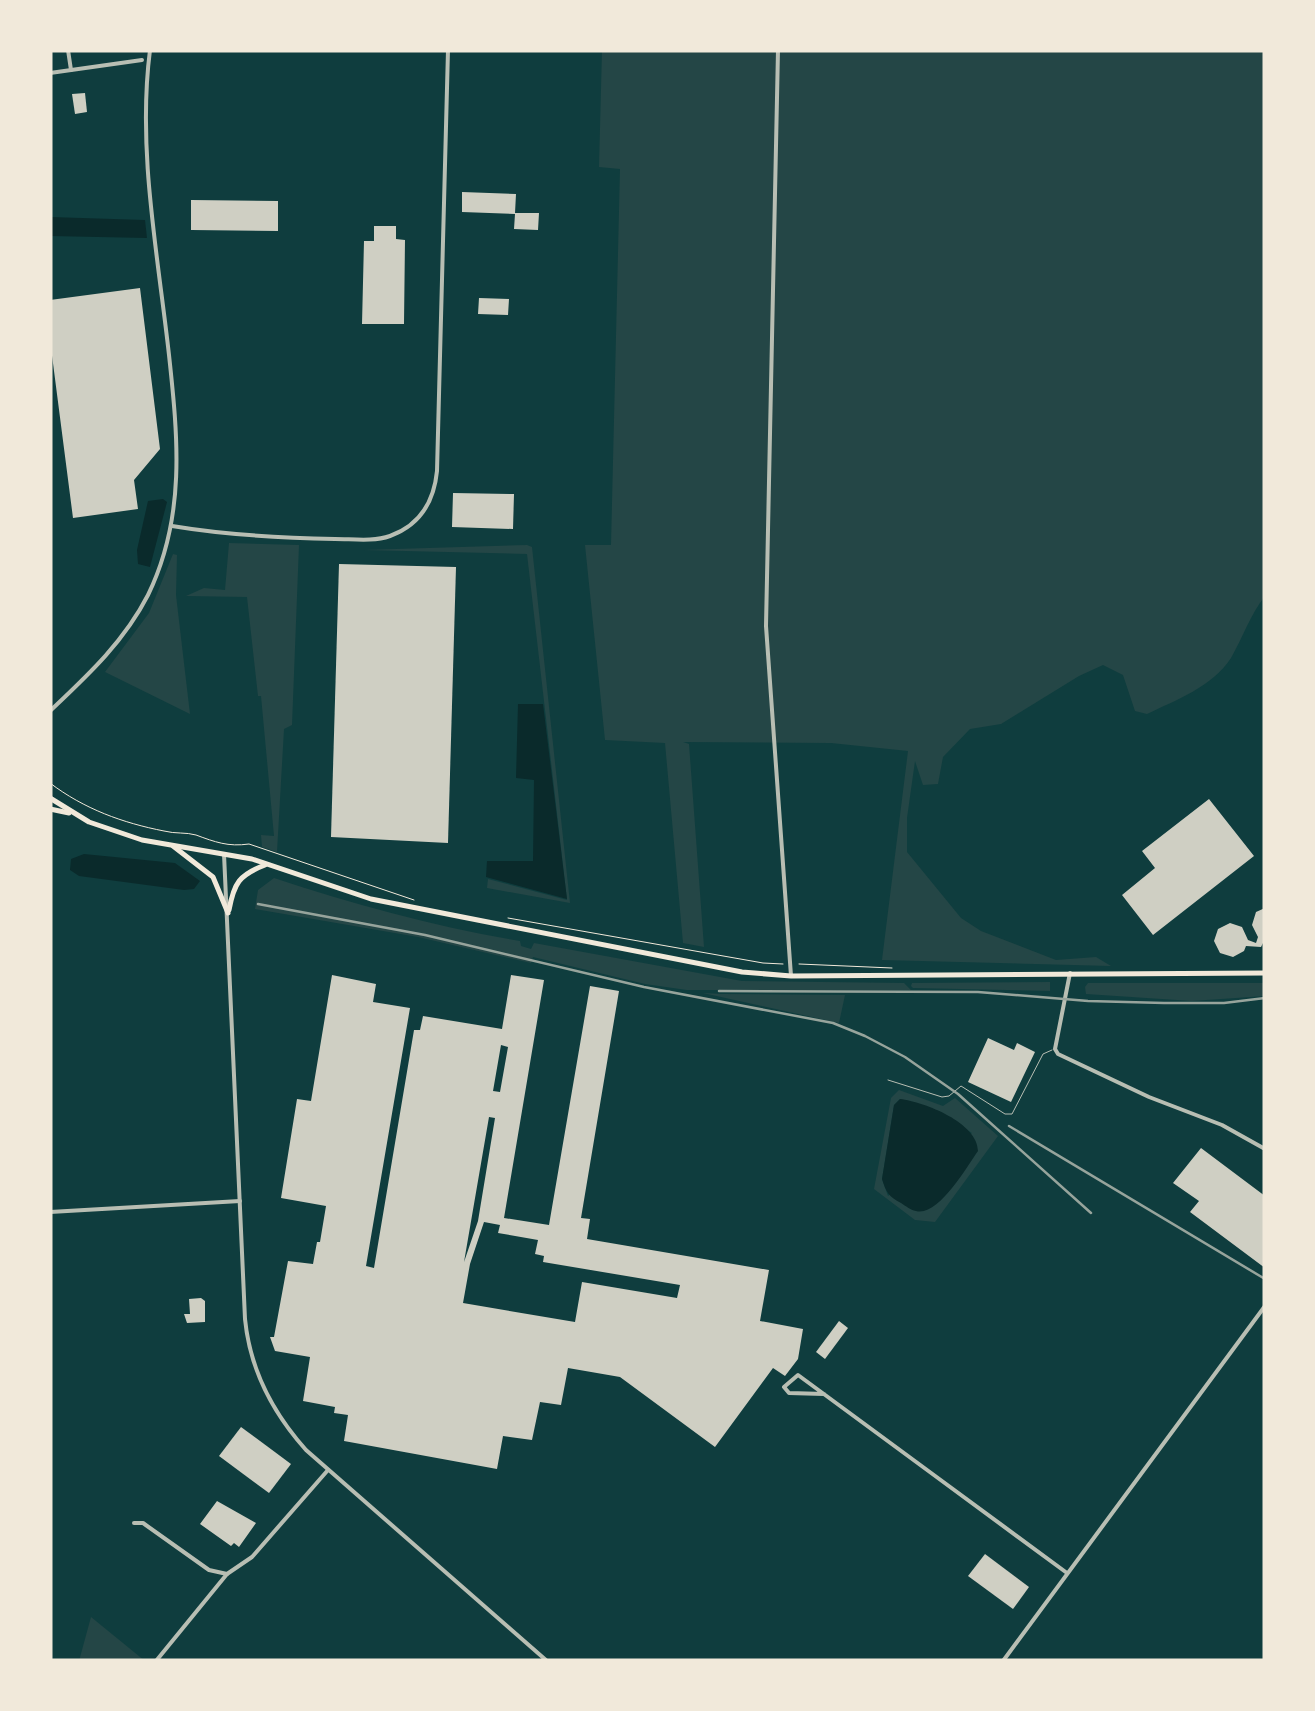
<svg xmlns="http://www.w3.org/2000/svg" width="1315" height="1711" viewBox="0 0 1315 1711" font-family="'Golos Text',sans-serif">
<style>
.green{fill:#244646;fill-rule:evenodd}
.water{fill:#0a2a2b}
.building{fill:#cfcfc3;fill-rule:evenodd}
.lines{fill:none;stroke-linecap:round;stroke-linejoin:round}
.path{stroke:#f1e9da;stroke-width:1}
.service{stroke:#b8beb3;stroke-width:1}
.minor{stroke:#b8beb3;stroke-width:4}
.secondary{stroke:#f1e9da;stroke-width:5}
.rail{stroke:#97a49c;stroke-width:2.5}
</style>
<rect width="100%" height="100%" fill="#0f3d3e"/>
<g class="green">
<path d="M602,50h663v546c-15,19 -22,41 -34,62 -19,29 -55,42 -84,56l-12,-3 -12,-36 -20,-10 -24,11 -78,48 -31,5 -27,28 -5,27 -15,1 -8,-24 -8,57v34l54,66 20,13 75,29 40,-3 15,9 -229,-6 26,-209 -77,-8 -148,-1 6,2 15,203 -21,-4 -18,-200 -60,-3 -20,-195h26l9,-376 -21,-2z"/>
<path d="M229,543l70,2 -7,180 -8,4 -7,123 -15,-5 -1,-12 13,1 -13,-140h-3l-11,-99 -61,-1 18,-8 21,2z"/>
<path d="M527,545l5,2 38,356 -83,-15 1,-9 79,21 -40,-346 -164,-4z"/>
<path d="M173,554l4,1 -1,40 14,119 -85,-42 44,-59z"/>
<path d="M274,878c81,27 163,49 246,63l1,5 10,3 3,-6 208,38 162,2 7,7h-224l-42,-6 -112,-27 -2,6 -113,-26 -163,-28 3,-19z"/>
<path d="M1050,982v9l-137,-3 -2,-2 1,-3z"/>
<path d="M1088,983h177v13l-73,5 -106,-7 -1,-7z"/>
<path d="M703,993l19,1 123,1 -6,28z"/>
<path d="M899,1090l44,16 12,-8 43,38 -63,86 -20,-2 -41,-31 17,-91zM900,1099l42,16 30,18 -84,63 -6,-17 12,-74z"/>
<path d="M91,1617l54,44h-66z"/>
</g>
<g class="water">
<path d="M50,217l95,3 2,18 -97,-2z"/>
<path d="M163,499l4,3 -17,65 -12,-3 -1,-14 11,-49z"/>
<path d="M518,704h25l24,195 -81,-22 1,-16h46l1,-81 -18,-2z"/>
<path d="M84,854l91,9 25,18 -6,8 -10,1 -105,-14 -9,-6 1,-11z"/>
<path d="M900,1099c25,3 78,24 78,52 -12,17 -40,66 -62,60 -6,-1 -10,-5 -15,-8 -12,-6 -15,-11 -19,-24l12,-74z"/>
</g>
<g class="building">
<path d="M85,93l2,19 -12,2 -3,-20z"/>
<path d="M462,192l54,2 -1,19h24l-1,17 -24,-1 1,-15 -53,-2z"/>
<path d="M191,200l87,1v30l-87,-1z"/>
<path d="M374,226h22v13l9,1 -1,84h-42l2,-83h10z"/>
<path d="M140,288l20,161 -26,31 4,29 -65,9 -23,-178v-40z"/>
<path d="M479,298l30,1 -1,16 -30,-1z"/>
<path d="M453,493l61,1 -1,35 -61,-2z"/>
<path d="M339,564l117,3 -8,276 -117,-6z"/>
<path d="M1209,799l45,57 -101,79 -31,-40 33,-27 -13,-17z"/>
<path d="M1265,908v31l-4,8 -15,-1 -2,5 -11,6 -13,-4 -6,-12 4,-12 12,-6 12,4 6,13 8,3 2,-6 -6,-12 4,-13z"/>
<path d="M332,975l44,9 -3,18 37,6 -44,258 8,2 40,-238h6l3,-14 79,13 9,-54 33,5 -40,238 45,7 41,-239 29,5 -38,227 9,1 -3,20 182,31 -9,51 43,8 -5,30 -13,17 -12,-8 -58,79 -95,-70 -52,-9 -7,37 -21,-3 -8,38 -29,-4 -6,33 -153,-28 4,-26 -14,-2 1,-6 -32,-6 7,-44 -35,-6 -5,-14h4l14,-76 25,3 4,-22h3l6,-36 -45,-8 16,-99 14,2zM501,1045l7,2 -8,45 -7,-1zM489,1117l6,1 -17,103 -14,41zM484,1222l16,3 -2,8 40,7 -3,14 9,2 -1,6 137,23 -3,13 -95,-16 -7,40 -112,-19 7,-39z"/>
<path d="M988,1038l26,12 3,-7 18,9 -24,50 -43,-20z"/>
<path d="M1201,1148l64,48v72l-75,-56 9,-11 -26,-18z"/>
<path d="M201,1298l4,3v21l-18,1 -3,-9h6l-1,-15z"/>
<path d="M839,1321l9,7 -23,31 -9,-7z"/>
<path d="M241,1427l50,37 -22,29 -50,-37z"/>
<path d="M217,1501l39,22 -17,24 -5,-4 -3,3 -31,-22z"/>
<path d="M985,1554l44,33 -16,22 -45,-33z"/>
</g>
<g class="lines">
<g class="path">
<path d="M50,783c34,26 73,40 114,48 11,3 22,1 32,4 19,7 32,12 53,9l165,56"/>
<path d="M508,918l255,45 20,1"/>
<path d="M799,964l93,4"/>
</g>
<path class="service" d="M888,1080l54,17 7,-1 12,-10 44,28h7l31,-60 9,-4"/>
<g class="minor">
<path d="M68,50l3,20"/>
<path d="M778,50l-12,576 25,350"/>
<path d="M50,73l92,-13"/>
<path d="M172,526c54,9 108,12 163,13 18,0 38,3 55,-3 30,-11 44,-34 47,-65l11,-421"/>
<path d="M50,711c37,-35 74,-69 98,-116 38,-78 30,-157 21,-240 -11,-100 -32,-205 -19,-305"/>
<path d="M224,854l21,465c5,51 27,93 61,131l241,211"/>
<path d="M1070,973l-15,76 3,5 91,43 73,28 43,24"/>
<path d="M50,1212l190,-11"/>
<path d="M824,1394l-35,-1 -5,-6 14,-12c90,66 179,132 269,198"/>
<path d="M134,1523h9l66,47 18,4"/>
<path d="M156,1661l71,-87 25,-17 76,-87"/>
<path d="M1003,1661l262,-355"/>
</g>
<g class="secondary">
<path d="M50,798l39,24 53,18 110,19 119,40 371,73 49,4 474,-3"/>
<path d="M50,809l19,4"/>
<path d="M173,846l40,31 15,36"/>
<path d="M229,910c5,-27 10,-35 36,-45"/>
</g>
<g class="rail">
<path d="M258,904l167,31 219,52 189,36 32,13 40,21 53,37 133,119"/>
<path d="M719,991l259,1 110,9 76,2h60l41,-5"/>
<path d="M1009,1126l256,153"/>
</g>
</g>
<rect width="1315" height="1711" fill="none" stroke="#f1e9da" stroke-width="105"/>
</svg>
